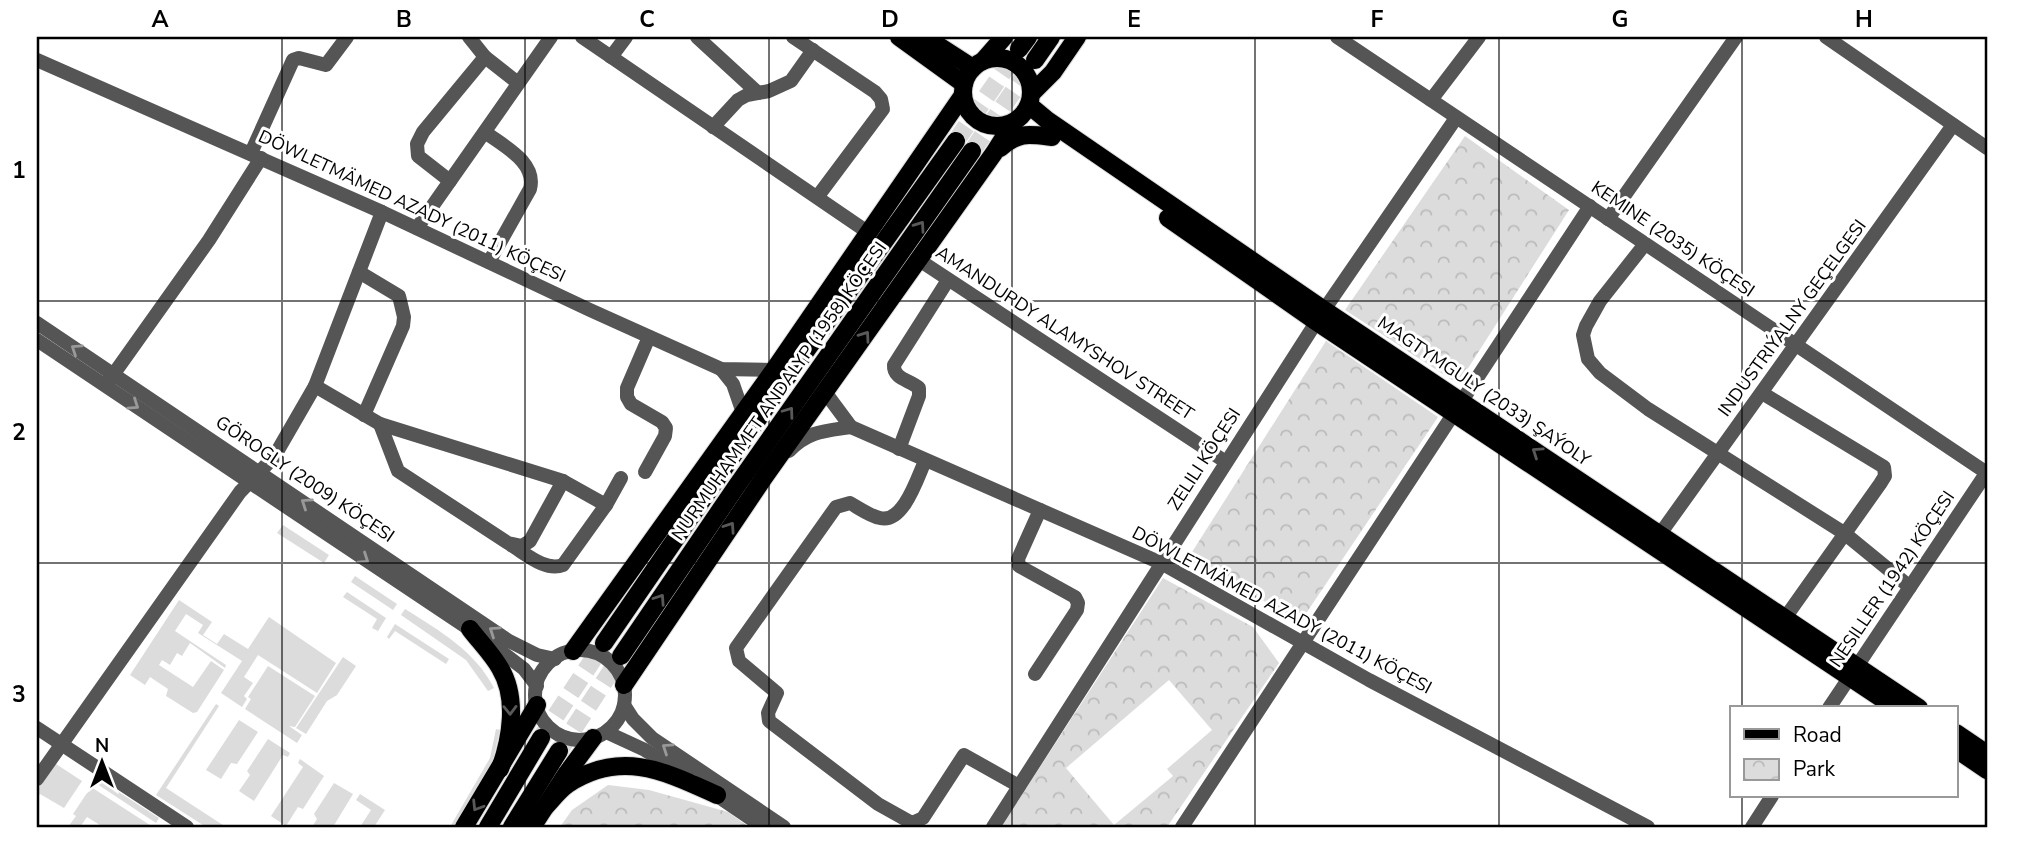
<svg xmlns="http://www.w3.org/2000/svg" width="2024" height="864" viewBox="0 0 2024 864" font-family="'Nunito Sans',sans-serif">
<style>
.grass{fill:#dcdcdc}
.park{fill:url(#park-crowns);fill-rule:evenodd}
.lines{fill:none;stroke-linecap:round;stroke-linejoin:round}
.major-tunnel{stroke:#d9d9d9;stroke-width:18;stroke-dasharray:18 9;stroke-linecap:butt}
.major-casing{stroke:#dbdbdb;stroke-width:20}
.minor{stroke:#555;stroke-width:14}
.major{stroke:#000;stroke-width:18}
.oneway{stroke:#595959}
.oneway2{stroke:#999}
.grid{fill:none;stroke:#000;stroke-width:2;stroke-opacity:0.55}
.labels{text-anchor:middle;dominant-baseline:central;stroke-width:6;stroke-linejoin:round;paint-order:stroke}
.street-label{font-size:18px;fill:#000;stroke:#fff}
.neatline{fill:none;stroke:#000;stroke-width:2.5}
.grid-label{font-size:23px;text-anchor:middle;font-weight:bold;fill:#000}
</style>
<defs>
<pattern id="park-crowns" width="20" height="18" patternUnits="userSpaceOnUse" patternTransform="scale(1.75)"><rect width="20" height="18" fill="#dcdcdc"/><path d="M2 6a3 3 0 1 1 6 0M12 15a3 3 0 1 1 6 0" fill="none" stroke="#bbb"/></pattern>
</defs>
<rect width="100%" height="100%" fill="#fff"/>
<g class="grass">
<path d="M283,525l46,30 -5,8 -47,-30z"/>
<path d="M355,576l42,28 -4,6 -42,-28z"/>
<path d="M347,592l39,26 -8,13 -6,-3 5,-9 -34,-22z"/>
<path d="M179,600l33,22 -9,13 14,9 7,-10 24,15 21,-32 67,46 -19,30 -59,-38 -14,22 9,6 -9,13 3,3 -5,8 -21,-14 21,-32 -44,-28 5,-8 -17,-11 -11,17 51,34 -1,3 -35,-25 -8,13 -5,-3 -7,12 -8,-5 -3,5 34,22 18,-26 13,9 -27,42 -4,1 -27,-17 2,-7 -18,-12 -5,8 -15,-10z"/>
<path d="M405,609c35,22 70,42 89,79l-6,3 -22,-31 -65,-45z"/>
<path d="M395,624l54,35 -3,5 -51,-33 -6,8 -2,-2z"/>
<path d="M343,657l13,9 -19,29 -10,6 -21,33 -10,-6z"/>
<path d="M268,666l47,30 -20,31 -6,-1 13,9 -5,8 -52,-34 6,-10 -3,-2z"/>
<path d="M216,704l3,2 -53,82 60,39h-20l-50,-32z"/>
<path d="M239,720l19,12 -21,32 -6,-1 -10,16 -15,-9z"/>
<path d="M496,729l4,1 -7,30 -39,67h-4l40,-69z"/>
<path d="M268,739l22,14 -2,4 -5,-2 -29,46 -15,-10 11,-16 -3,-4z"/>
<path d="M300,759l24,17 -21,33 -5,-2 -12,19 -15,-10 32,-49 -5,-4z"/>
<path d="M56,764l26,17 -18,27 -24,-14 -3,4c0,-13 9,-25 19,-34z"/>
<path d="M97,778l62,40 -3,5 -62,-41z"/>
<path d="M334,783l19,11 -20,33h-21l5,-8 -3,-5z"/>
<path d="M91,787l62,40h-50l-16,-10 -7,10h-12l8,-11 -3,-2z"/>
<path d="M360,794l25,16 -11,17h-14l11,-17 -15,-10z"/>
</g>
<g class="park">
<path d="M1465,136l104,74 -111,174 -113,-74z"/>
<path d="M1326,341l112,76 -137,204 -114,-61z"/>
<path d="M1163,578l90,49 26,36 -112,164h-166zM1169,680l43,50 -45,39 6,7 -59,49 -48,-57z"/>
<path d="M608,785l41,5 79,22 21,15h-189l12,-17z"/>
</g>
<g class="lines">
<g class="major-tunnel">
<path d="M956,141l63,-92"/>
<path d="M972,151l63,-91"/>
<path d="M541,738l63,-95"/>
<path d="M559,751l62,-95"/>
</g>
<defs>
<g id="major">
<path d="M899,37l65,47"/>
<path d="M925,37l48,31"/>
<path d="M1019,49l9,-12"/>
<circle cx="997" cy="92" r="34"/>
<path d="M1035,60l16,-23"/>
<path d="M983,61l21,-24"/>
<path d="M1031,94l22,-22 24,-35"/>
<path d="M1029,105l18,15 277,190 595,398"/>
<path d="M1000,148c19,-16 27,-14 52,-11"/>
<path d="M1168,218l149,104 579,386"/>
<path d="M470,629c10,13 22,25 30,39 18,30 11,70 0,101"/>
<path d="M604,643l169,-246 183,-256"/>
<path d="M573,651l201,-281 189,-275"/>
<path d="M621,656l115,-169 236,-336"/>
<path d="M624,685l141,-209 229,-323 19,-30"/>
<path d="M1956,733l31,21"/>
<path d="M1956,749l31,21"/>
<path d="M545,807c7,-7 14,-17 23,-23 54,-35 98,-12 149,11"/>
<path d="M464,827l73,-122"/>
<path d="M488,827l53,-89"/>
<path d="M512,827l47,-76"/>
<path d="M532,827l35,-54 26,-35"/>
</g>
</defs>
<use href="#major" class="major-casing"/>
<g class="minor">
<path d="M469,37l16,20"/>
<path d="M582,37l287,196"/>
<path d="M697,37l61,56"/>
<path d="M793,37l82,55 6,7 2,10 -65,87"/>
<path d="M1337,37l650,436"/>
<path d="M1826,37l161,111"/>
<path d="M611,57l15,-20"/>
<path d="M37,60l345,152 208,98 131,59 53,1"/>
<path d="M1431,100l48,-63"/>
<path d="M713,127l25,-27 9,-5 22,-4 22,-10 22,-31"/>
<path d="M485,132c18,14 52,30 45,57l-41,73"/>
<path d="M251,153l42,-93 6,-2 27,7 21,-28"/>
<path d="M450,181l-32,-25 -1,-12 6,-12 62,-75 33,26"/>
<path d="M1608,219l128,-182"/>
<path d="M417,228l134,-191"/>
<path d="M1645,244l-45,57 -14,25 -3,9 5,24 12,14 48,36 196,124 66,54"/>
<path d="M919,260l307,202"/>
<path d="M359,272l40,24 5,21 -1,9 -39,89"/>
<path d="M37,323l472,318 28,14 18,4"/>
<path d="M37,340l453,303 34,26 13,17"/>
<path d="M721,369l12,15 10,29"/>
<path d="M108,382l101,-142 52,-82"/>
<path d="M315,386l65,38 183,57 43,24"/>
<path d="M825,392l26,35 310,136 208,117 279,147"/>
<path d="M1762,393l122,74 1,9 -5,8 -95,134"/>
<path d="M380,424l18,47 110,72 14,3 8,-5 33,-60"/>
<path d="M899,449l20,-53v-8c-9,-8 -26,-9 -25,-23l54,-85"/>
<path d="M789,451c19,-20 36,-20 62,-24"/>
<path d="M925,461c-8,18 -22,63 -45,57 -10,-2 -21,-10 -30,-15l-14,4 -100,141 3,13 38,32 -9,20 1,8 109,83 34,19 11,-5 41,-63 55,31"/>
<path d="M645,472l20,-36 1,-8 -4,-6 -31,-18 -4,-7v-9l22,-51"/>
<path d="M1660,534l293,-409"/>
<path d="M511,545c15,9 35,27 52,20l43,-60 15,-27"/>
<circle cx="580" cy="695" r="45"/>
<path d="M1035,674l42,-64 1,-7 -3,-6 -56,-31 -1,-7 22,-49"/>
<path d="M624,705l9,14 19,19 132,89"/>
<path d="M1829,708l158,-236"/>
<path d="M37,728l150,99"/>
<path d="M606,732l39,18 42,26"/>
<path d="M37,779l203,-287 34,-35 41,-71 67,-174"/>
<path d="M710,791l53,36"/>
<path d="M993,827l331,-517 132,-192"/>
<path d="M1182,827l408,-621"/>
<path d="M1752,827l20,-31"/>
</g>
<use href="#major" class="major"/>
</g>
<defs><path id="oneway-chevron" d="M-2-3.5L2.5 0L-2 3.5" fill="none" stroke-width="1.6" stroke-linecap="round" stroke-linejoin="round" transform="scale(1.75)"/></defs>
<g class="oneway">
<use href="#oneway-chevron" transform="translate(920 226) rotate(-55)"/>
<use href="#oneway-chevron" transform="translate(865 336) rotate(-55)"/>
<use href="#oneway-chevron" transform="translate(789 412) rotate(-54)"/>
<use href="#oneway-chevron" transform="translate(1537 452) rotate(-146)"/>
<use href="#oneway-chevron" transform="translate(730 527) rotate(-56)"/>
<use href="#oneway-chevron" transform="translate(660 599) rotate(-56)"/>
<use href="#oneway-chevron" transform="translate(510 710) rotate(89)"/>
<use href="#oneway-chevron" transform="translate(477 806) rotate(122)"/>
</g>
<g class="oneway2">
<use href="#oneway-chevron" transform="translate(76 349) rotate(-146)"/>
<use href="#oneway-chevron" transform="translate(134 405) rotate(34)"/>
<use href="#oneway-chevron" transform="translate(306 503) rotate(-146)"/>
<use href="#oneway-chevron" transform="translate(364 559) rotate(34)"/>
<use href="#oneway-chevron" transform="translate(494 631) rotate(-146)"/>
<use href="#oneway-chevron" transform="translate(667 748) rotate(-146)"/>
</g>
<path class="grid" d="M282,37v790M525,37v790M769,37v790M1012,37v790M1255,37v790M1499,37v790M1742,37v671M37,301h1950M37,563h1950M1742,796v31"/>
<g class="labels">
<g class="street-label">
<text transform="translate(412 206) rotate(25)">DÖWLETMÄMED AZADY (2011) KÖÇESI</text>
<text transform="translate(1673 239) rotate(34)">KEMINE (2035) KÖÇESI</text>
<text transform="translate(1792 318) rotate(-54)">INDUSTRIÝALNY GEÇELGESI</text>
<text transform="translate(1065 333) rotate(33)">AMANDURDY ALAMYSHOV STREET</text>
<text transform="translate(779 391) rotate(-55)">NURMUHAMMET ANDALYP (1958) KÖÇESI</text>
<text transform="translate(1484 391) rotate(34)">MAGTYMGULY (2033) ŞAÝOLY</text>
<text transform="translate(1204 459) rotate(-57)">ZELILI KÖÇESI</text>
<text transform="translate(305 479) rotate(34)">GÖROGLY (2009) KÖÇESI</text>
<text transform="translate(1892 579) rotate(-56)">NESILLER (1942) KÖÇESI</text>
<text transform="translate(1282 610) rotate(28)">DÖWLETMÄMED AZADY (2011) KÖÇESI</text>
</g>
</g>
<rect width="2024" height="864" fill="none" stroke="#ffffff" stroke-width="77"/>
<rect x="1730" y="706" width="228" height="91" fill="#ffffff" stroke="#999999" stroke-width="2"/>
<rect x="1744" y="729" width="35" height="10" fill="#000000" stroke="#999999" stroke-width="2"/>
<text x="1793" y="742" font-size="21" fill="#000000">Road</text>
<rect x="1744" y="759" width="35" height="21" fill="url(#park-crowns)" stroke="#999999" stroke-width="2"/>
<text x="1793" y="776" font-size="21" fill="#000000">Park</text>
<g transform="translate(102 762)" stroke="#ffffff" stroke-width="5" paint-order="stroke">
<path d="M0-5L12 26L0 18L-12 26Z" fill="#000000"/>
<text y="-10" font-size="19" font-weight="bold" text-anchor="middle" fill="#000000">N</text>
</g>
<rect x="38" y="38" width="1948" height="788" class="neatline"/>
<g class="grid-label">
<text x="160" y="27">A</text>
<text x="404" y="27">B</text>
<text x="647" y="27">C</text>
<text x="890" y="27">D</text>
<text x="1134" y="27">E</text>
<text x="1377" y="27">F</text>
<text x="1620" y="27">G</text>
<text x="1864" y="27">H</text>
<text x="19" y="178">1</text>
<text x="19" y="440">2</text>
<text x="19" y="702">3</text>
</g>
</svg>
